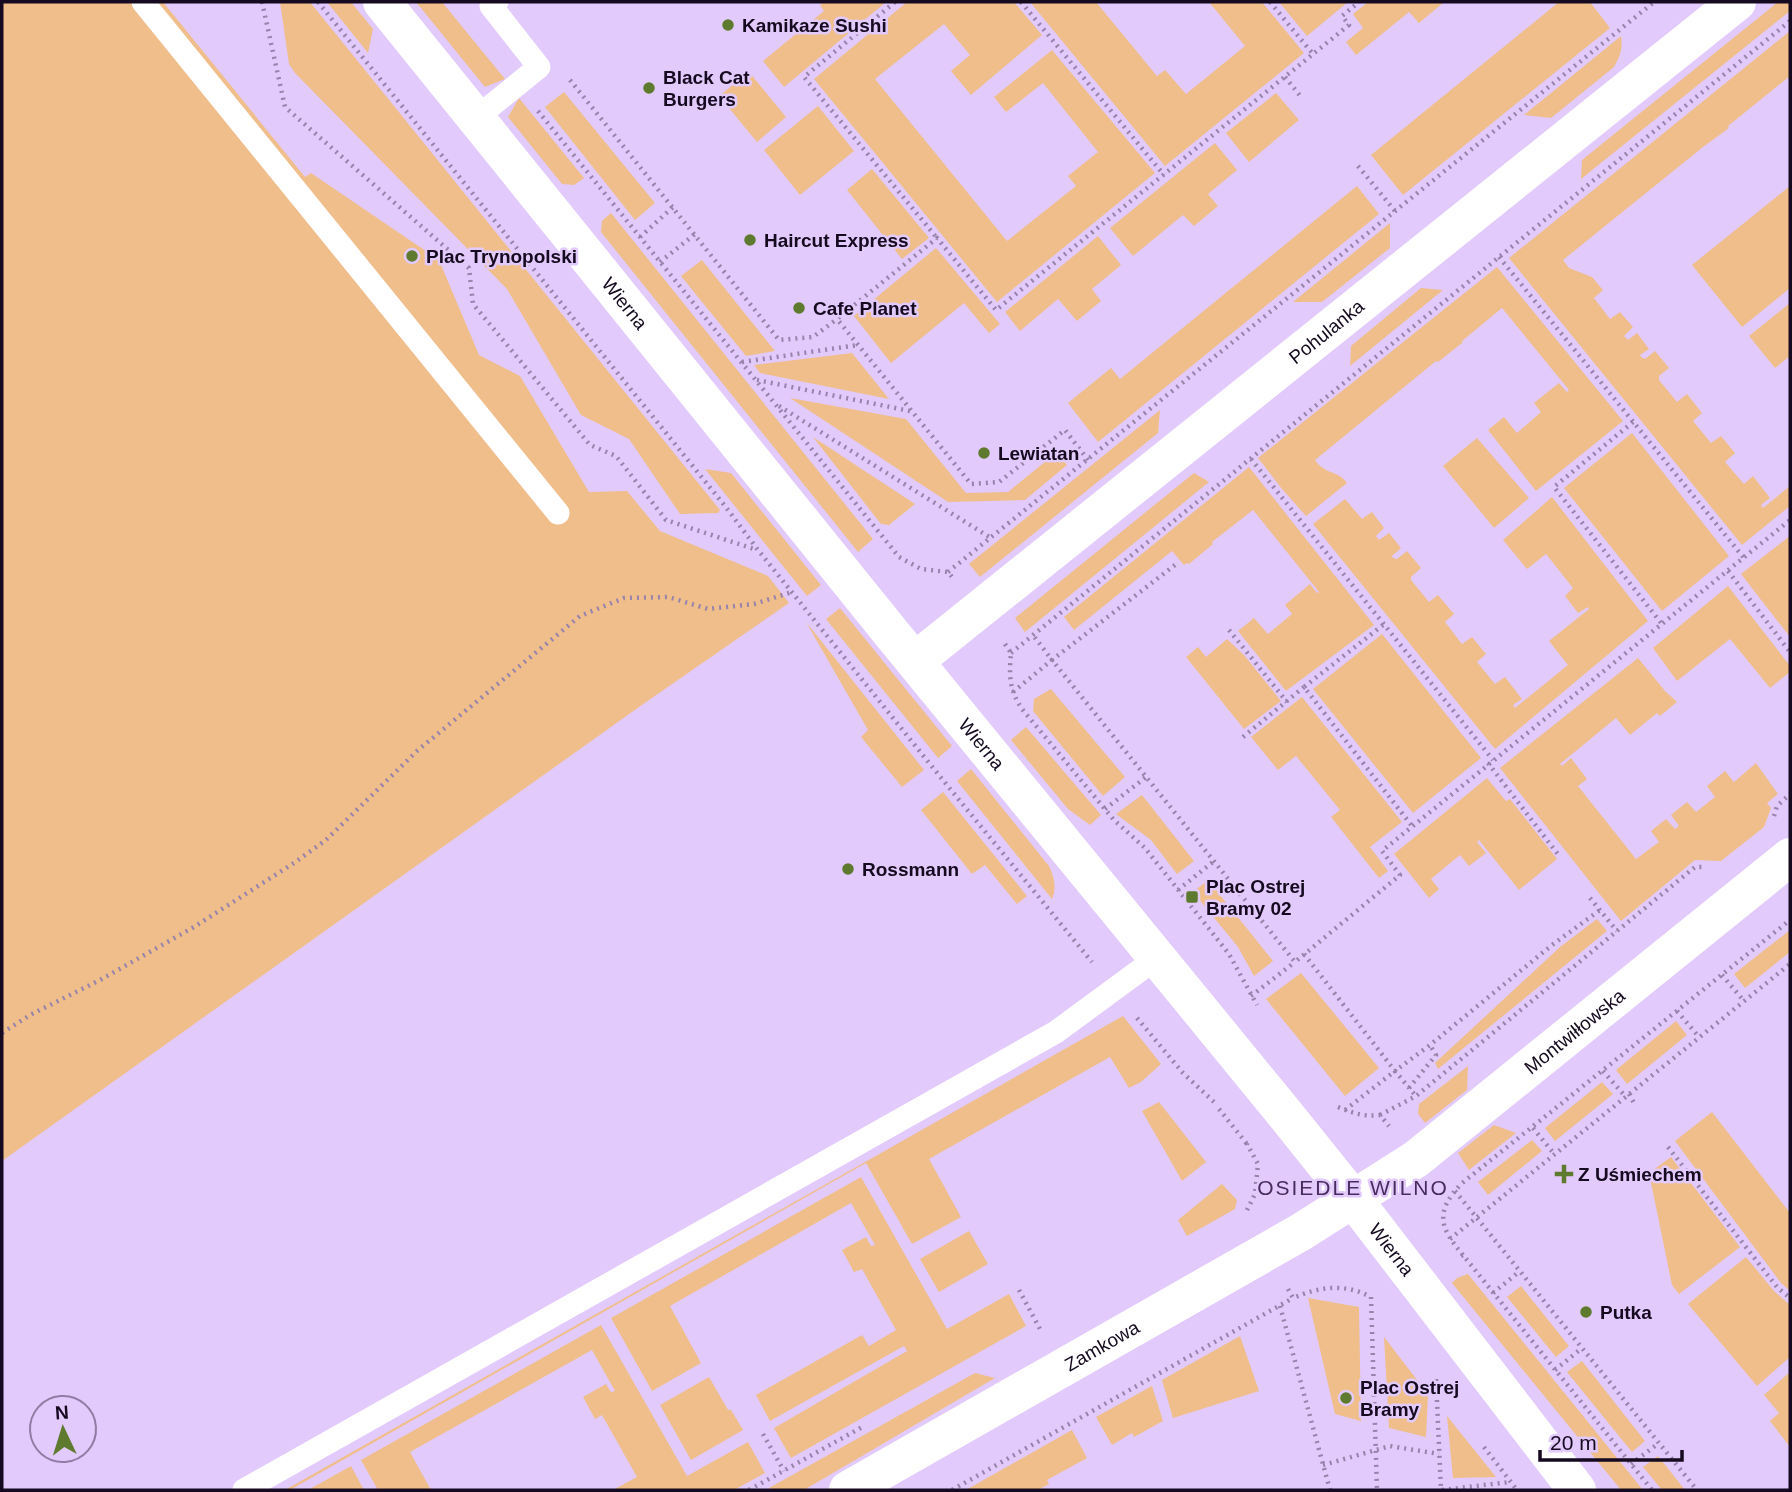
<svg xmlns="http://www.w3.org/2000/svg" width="1792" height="1492" viewBox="0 0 1792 1492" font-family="Helvetica,sans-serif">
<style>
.green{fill:#efbe8b}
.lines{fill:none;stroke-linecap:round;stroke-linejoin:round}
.path{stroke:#9783ab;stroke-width:4.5;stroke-dasharray:2 5;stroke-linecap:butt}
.lane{stroke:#fff;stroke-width:23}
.street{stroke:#fff;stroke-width:38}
.poi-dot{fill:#5d7a2e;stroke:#e3cafc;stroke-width:2.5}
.labels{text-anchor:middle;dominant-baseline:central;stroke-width:5;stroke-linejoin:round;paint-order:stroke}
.poi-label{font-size:19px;font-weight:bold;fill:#150a1f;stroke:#e3cafc;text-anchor:start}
.street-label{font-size:19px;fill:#150a1f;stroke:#e3cafc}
.neighbourhood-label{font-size:21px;letter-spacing:2px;fill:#482c60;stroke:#e3cafc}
</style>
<rect width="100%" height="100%" fill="#e3cafc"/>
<g class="green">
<path d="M2,2h161l142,175 6,-4 128,87 40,95 41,21 69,116 38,-1 33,40 108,45 21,27 -150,104 -637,454z"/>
<path d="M280,2h30l410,508 -2,3 -38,1 -51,-75 -48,-24 -74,-126 -212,-216 -6,-9z"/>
<path d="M327,2h24l22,27 -5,24z"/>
<path d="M416,2h26l63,77 -20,8z"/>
<path d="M824,2h62l-102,85 -21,-26 61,-50 -4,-6z"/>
<path d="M907,2h107l28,33 -71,60 -20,-24 19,-16 -26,-31 -69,55 132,162 69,-55 -8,-10 30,-24 -55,-69 -37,29 -12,-15 58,-47 103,123 -158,129 -183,-223z"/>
<path d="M1030,2h66l61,74 8,-6 21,24 59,-48 -36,-44h53l42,51 -139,113z"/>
<path d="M1279,2h69l-41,34z"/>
<path d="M1368,2h74l1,1 -24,20 -10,-11 -53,43 -10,-13 17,-14 -10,-14z"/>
<path d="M1559,2h31l20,26 -207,167 -32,-40z"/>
<path d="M1778,2h12v9l-209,168 1,-19z"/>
<path d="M1790,31v45l-62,50 1,2 -26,19 -140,113 6,8 23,9 11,13 -9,8 16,21 10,-7 13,15 -9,9 4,4 9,-7 12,16 -9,6 1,2 4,2 10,-8 14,17 -10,8v4l18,22 10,-8 15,19 -9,8 18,22 10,-7 14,17 -10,9 19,22 9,-8 17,22 -9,7 2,3 27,-22v20l-48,39 -233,-287z"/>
<path d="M1621,36c2,13 -1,20 -7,31l-63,51 -27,-3z"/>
<path d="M749,72l37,45 -29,25 -38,-46z"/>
<path d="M564,92l91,111 -20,17 -90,-113z"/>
<path d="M1276,93l23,27 -50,42 -23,-29z"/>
<path d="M519,98l65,80 -10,7 -12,-1 -54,-67z"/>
<path d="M818,106l36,45 -54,44 -36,-45z"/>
<path d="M1215,143l22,27 -29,24 10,12 -24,20 -11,-11 -50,41 -23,-28z"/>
<path d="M872,169l57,69 -27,21 -55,-69z"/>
<path d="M1357,186l22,28 -281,228 -30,-39 43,-35 9,11z"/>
<path d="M1790,186v102l-48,39 -50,-62z"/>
<path d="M611,213l262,326 -15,13 -257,-320 1,-11z"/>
<path d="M1390,223v25l-68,54h-29z"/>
<path d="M1098,236l23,29 -29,24 9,12 -24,20 -19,-22 -38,32 -15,-19z"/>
<path d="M936,248l64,76 -11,9 -25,-30 -73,60 -37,-47z"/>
<path d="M702,260l73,91 -29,5 -65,-80z"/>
<path d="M1497,267l126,154 -87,70 -48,-61 16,-13 13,16 24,-21 -7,-9 25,-20 8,9 2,-2 -67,-82 -40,33v2l-24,19 -2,-1 -121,99c10,15 23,10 32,23l-41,33 -24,-27 -24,-31z"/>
<path d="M1421,288l22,2 -93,76 1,-20z"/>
<path d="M1790,303v53l-15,12 -26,-32z"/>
<path d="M852,353l37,46 -129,-26 -6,-8z"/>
<path d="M790,398l116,21 60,74 42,-1 49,-40 10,13 -42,35 -77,2z"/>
<path d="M1160,410l-2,23 -178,144 -11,-13z"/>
<path d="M1632,433l97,123 -67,55 -98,-123z"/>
<path d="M813,437l102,67 -26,21 -8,-1z"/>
<path d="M1477,438l52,60 -35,30 -51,-62z"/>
<path d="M1249,467l125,158 -88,66 -48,-60 16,-13 14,16 24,-20 -7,-9 25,-21 7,9 2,-1 -66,-82 -41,32 1,2 -24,20 -2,-1 -3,2 -12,-14 -98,79 -10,-13z"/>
<path d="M705,469l26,4 90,112 -14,11z"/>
<path d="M1194,473l15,9 -184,150 -10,-14z"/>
<path d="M1552,497l96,124 -153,128 -182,-225 32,-25 17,20 10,-7 12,16 -8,8 3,4 10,-7 12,15 -9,8 1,2 4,1 10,-8 14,17 -10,9v3l18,22 9,-7 16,19 -9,8 17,22 10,-7 14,17 -9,8 18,22 10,-7 17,22 -9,6 2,3 53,-43 -19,-24 40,-32 -1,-2 -10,6 -13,-17 8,-8 -27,-34 -19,15 -24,-29z"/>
<path d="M1790,536v101l-49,-63z"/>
<path d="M1728,586l62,80v6l-20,16 -40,-49 -53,42 -24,-33z"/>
<path d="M840,608l112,138 -14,12 -112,-139z"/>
<path d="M806,622l118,148 -22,17 -41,-50 7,-7z"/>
<path d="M1382,634l99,124 -68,55 -100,-124z"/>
<path d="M1227,639l17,16 37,46 -37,28 -58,-72 12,-10 8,10z"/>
<path d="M1638,658l27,33 12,11 -17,14 -3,-3 -27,22 -14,-17 -56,46 2,2 9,-8 16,21 -9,7 58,73 23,-17 -8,-11 15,-12 9,10 4,-3 -8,-11 16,-13 9,10 19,-15 -8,-11 18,-15 9,11 22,-19 22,31 -11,9 4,5 -7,19 -43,34 -26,-1 -74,61 -121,-153z"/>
<path d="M1051,689l74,88 -22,19 -70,-85 1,-12z"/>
<path d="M1302,697l100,125 -32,25 18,24 -9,7 -48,-61 9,-7 -44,-54 -18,14 -27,-33z"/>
<path d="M1026,727l75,88 -11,10 -22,-16 -57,-69z"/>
<path d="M971,769l78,97c5,11 8,21 3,33l-95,-118z"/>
<path d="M1487,778l19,23 4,-2 47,60 -38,31 -40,-50 -2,2 9,11 -17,13 -9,-11 -29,24 8,10 -10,9 -35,-44z"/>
<path d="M943,792l84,104 -10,8 -32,-39 -13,9 -51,-64z"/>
<path d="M1142,795l52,66 -17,13 -26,-34 -35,-26z"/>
<path d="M1208,880l65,81 -19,15 -16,-29 -45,-55z"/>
<path d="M1597,919l10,12 -169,138 -3,-6 125,-116z"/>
<path d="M1790,930v22l-45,36 -11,-14z"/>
<path d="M1301,973l78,95 -34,28 -79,-97z"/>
<path d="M1123,1016l38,48 -20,18 -12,6 -19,-31 -181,102 32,58 -49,27 -46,-81 -576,327h-5z"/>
<path d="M1676,1021l11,14 -60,49 -11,-14z"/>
<path d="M1468,1066l-1,24 -42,33 -7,-9 1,-10z"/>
<path d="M1602,1082l11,12 -58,47 -10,-13z"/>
<path d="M1159,1102l47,60 -24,19 -40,-70z"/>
<path d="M1712,1112l78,101v78l-9,-8 -106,-142z"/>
<path d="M1494,1125l22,8 -47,37 -11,-17z"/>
<path d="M1532,1140l10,11 -54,44 -10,-13z"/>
<path d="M1671,1157l69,90 -61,47 -7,-9 -23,-112z"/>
<path d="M861,1177l86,152 62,-35 17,32 -235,132 -17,-30 133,-77 -3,-5 -134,75 -14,-26 106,-60 7,11 27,-16 -34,-61 -8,3 -12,-22 24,-13 5,9 4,-1 -24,-42 -181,103 31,57 -49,28 -41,-73z"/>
<path d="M1222,1184l15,16 -2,9 -48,27 -9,-16z"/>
<path d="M969,1231l19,33 -49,28 -19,-33z"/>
<path d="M1746,1257l28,34 16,14v52l-33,29 -69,-82z"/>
<path d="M1468,1274l175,216h-22l-169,-207 5,-5z"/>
<path d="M1521,1286l48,60 -13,11 -49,-60z"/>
<path d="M1308,1298l51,9 2,114 -26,-7z"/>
<path d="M601,1325l86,151 61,-34 17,31 -31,17h-121l24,-13 -35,-62 -7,4 -12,-22 23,-13 5,8 4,-1 -23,-41 -182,102 21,38h-53l-17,-30z"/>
<path d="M1240,1336l19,55 -86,27 -11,-38z"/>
<path d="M1384,1337l44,57 -2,43 -37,-9z"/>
<path d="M1582,1361l63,80 -13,11 -65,-80z"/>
<path d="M1790,1372v75l-20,-26 9,-8 -15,-18z"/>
<path d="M975,1373l20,5 -191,112h-28l-7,-2z"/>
<path d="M709,1377l19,33h3l12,20 -52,30 -31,-55z"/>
<path d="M1152,1386l11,35 -29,16 -2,-4 -20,12 -16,-28z"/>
<path d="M1447,1416l49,61 -43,1z"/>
<path d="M1072,1430l15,28 -40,22 2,4 -11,6h-72z"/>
<path d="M1658,1456l27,34h-23l-19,-23z"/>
<path d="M351,1466l13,24h-56z"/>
</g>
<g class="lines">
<g class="path">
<path d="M262,2l23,105 184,161 4,36 117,141 26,11 50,64 91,30"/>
<path d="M318,2l407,504 33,44 184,229 150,183"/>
<path d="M895,2l-91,75 133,161"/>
<path d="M1021,2l143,173"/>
<path d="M1270,2l43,52"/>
<path d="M1285,77l17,21"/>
<path d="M570,80l209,260 34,-3 24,-18"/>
<path d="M538,111l361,446 22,12 27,3 4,5"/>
<path d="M1358,166l37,45"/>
<path d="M640,237l33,-30"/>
<path d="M1499,257l245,301"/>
<path d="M660,262l35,-28"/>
<path d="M742,362l116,-17"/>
<path d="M757,380l153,31"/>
<path d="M779,406l212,132"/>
<path d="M1633,422l-79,65 108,137"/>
<path d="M1251,459l242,301"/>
<path d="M1088,460l-23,-30 -66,52 -28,2 -134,-165 100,-81 59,72 353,-285 -7,-9 17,-14"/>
<path d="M1175,565l-123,95 243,302 105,-87 -18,-24 408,-331"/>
<path d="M1728,571l62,81"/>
<path d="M948,572l706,-570"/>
<path d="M1383,625l-79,62 108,139"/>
<path d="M1229,630l58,72"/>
<path d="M1005,644l6,9c-2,23 -2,36 11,56l92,111 31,28 84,106 28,51"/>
<path d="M1011,653l779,-632"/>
<path d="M1013,692l39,-32 -19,-25"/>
<path d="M1243,737l61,-50"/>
<path d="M1488,763l72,94"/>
<path d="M1105,809l41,-32"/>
<path d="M1774,816l3,-10 13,-12"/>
<path d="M1178,890l36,-29"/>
<path d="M1590,898l27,33"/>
<path d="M1304,954l91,117 35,-26 122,-100 48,-35"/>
<path d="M1722,975l22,26"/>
<path d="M1251,996l44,-34"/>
<path d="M1677,1011l22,26"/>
<path d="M1137,1018l46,55 31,29"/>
<path d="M2,1033l28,-18 70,-35 94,-53 100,-64 32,-23 91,-89 163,-135 44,-18 44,-1 40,12 46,-5 38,-12"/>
<path d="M1603,1071l22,25"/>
<path d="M1409,1088l27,-33 -6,-10"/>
<path d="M1629,1094l5,9"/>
<path d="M1338,1107c15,6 25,10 42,8l9,11"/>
<path d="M1219,1109l28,35"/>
<path d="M1345,1110l50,-39 21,25"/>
<path d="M1380,1115l36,-19 279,-229h10"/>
<path d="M1533,1128l22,27"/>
<path d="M1668,1147l109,140 13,11"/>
<path d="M1455,1191l242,299"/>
<path d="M1247,1210l8,-16 3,-30 -11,-20 3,-3"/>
<path d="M1450,1239l340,-275"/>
<path d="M1463,1255c-24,-28 -28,-43 -2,-71l329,-264"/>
<path d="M1461,1256l2,-1 189,235"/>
<path d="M1288,1289l5,9c26,-11 50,-15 76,-2"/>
<path d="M1019,1290l21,39"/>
<path d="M1493,1293l27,-22"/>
<path d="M1371,1297l6,193"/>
<path d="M1280,1306l50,184"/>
<path d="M1555,1370l27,-22"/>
<path d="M1436,1379l5,111"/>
<path d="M763,1434l21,37"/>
<path d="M1484,1447l33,43"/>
<path d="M1631,1464l28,-21"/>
<path d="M1323,1465l67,-19 49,8"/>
<path d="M749,1490l115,-64"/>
<path d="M952,1490l341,-192"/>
<path d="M1442,1490l68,-8"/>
</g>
<g class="lane">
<path d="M143,2l415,511"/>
<path d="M476,118l63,-51 -48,-61 6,-4"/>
<path d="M244,1490l812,-458 102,-75"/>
</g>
<g class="street">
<path id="s1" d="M382,2l510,632 393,480 69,86 223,290"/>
<path id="s2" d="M915,661l822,-659"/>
<path id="s3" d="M848,1490l453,-258 115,-73 374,-302"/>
</g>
</g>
<g class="poi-dot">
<circle cx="728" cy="25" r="7"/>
<circle cx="649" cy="88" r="7"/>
<circle cx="750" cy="240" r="7"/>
<circle cx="412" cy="256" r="7"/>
<circle cx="799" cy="308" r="7"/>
<circle cx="984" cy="453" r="7"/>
<circle cx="848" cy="869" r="7"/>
<rect x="1185" y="890" width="14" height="14" rx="3.5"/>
<path d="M1560.5 1163.5h7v7h7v7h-7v7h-7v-7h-7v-7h7z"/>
<circle cx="1586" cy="1312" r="7"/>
<circle cx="1346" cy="1398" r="7"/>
</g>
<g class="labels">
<g class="poi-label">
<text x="742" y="25">Kamikaze Sushi</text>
<text x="663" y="77">Black Cat<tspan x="663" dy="22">Burgers</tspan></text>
<text x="764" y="240">Haircut Express</text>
<text x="426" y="256">Plac Trynopolski</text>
<text x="813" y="308">Cafe Planet</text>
<text x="998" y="453">Lewiatan</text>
<text x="862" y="869">Rossmann</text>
<text x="1206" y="886">Plac Ostrej<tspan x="1206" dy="22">Bramy 02</tspan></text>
<text x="1578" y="1174">Z Uśmiechem</text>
<text x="1600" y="1312">Putka</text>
<text x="1360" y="1387">Plac Ostrej<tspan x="1360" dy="22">Bramy</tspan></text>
</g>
<g class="street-label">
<text stroke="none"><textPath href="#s1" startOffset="387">Wierna</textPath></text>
<text stroke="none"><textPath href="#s2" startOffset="527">Pohulanka</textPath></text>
<text stroke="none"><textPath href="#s1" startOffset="954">Wierna</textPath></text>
<text stroke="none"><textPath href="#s3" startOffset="861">Montwiłłowska</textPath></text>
<text stroke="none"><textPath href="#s1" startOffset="1605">Wierna</textPath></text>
<text stroke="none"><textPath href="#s3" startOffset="292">Zamkowa</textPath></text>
</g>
<g class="neighbourhood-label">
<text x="1353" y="1187">OSIEDLE WILNO</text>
</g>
</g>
<rect width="1792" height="1492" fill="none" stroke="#150a1f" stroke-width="7"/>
<g transform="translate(63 1429) rotate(356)"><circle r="33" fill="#e3cafc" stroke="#917da4" stroke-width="2"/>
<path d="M0-5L12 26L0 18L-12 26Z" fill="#5d7a2e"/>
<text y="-10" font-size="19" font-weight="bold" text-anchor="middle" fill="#150a1f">N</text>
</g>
<path d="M1540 1450v10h142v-10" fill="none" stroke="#150a1f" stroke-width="3.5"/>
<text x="1550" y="1450" font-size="21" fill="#150a1f" stroke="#e3cafc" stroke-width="5" paint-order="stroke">20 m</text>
</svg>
